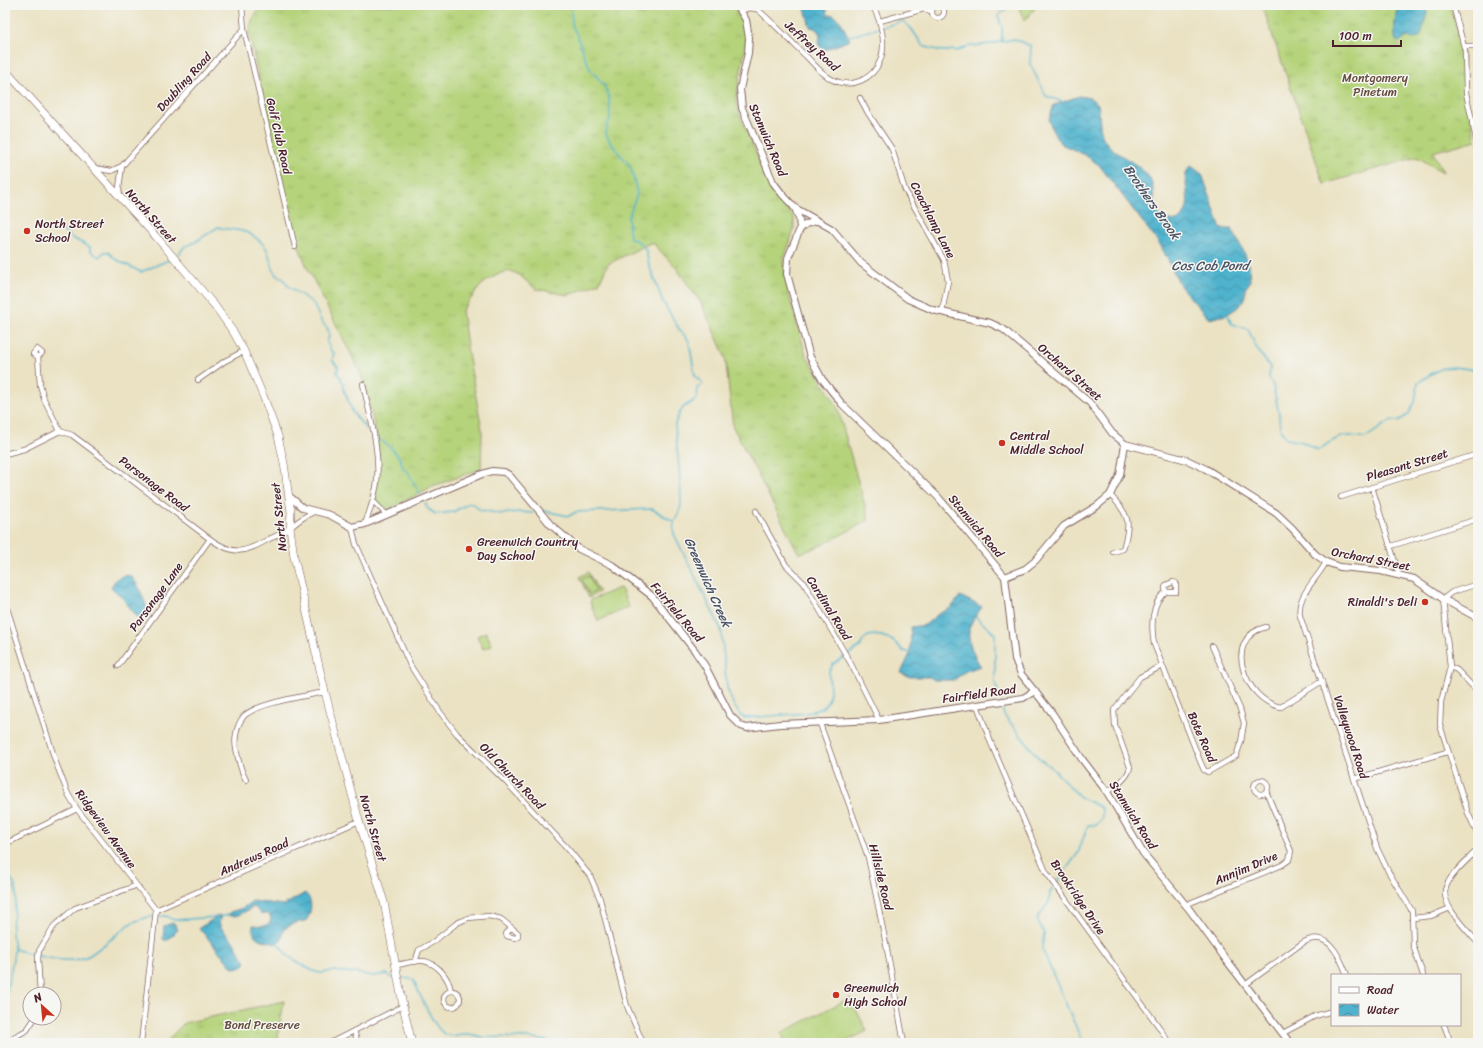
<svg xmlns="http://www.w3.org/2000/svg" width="1483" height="1048" viewBox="0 0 1483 1048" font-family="Sriracha,sans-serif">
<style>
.grass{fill:url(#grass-tufts);stroke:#807952}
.pitch{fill:#b5d37a;stroke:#807952}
.water{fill:url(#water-waves);stroke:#4c697c}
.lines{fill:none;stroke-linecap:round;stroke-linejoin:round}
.stream{stroke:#4fb3ce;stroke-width:1.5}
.street-casing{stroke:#826360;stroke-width:6}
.secondary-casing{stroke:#826360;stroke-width:8}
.primary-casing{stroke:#826360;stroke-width:8}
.street{stroke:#fff;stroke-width:4.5}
.secondary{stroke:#fff;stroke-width:6}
.primary{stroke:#fff;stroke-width:7}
.poi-dot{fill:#c8321e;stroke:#f6f6f2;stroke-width:1.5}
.labels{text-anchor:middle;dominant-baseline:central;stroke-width:3;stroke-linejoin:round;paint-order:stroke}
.street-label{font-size:12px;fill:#4a1f2b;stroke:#f6f6f2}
.park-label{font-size:12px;fill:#654c3f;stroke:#f6f6f2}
.poi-label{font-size:12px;fill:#4a1f2b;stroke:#f6f6f2;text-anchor:start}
.water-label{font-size:13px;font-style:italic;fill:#4c5364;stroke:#f6f6f2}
</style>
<defs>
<pattern id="grass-tufts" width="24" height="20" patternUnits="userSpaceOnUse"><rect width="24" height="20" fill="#b5d37a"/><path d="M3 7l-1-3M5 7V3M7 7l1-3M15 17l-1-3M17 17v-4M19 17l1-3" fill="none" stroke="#9db56a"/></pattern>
<pattern id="water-waves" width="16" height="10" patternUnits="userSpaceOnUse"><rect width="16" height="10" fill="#4fb3ce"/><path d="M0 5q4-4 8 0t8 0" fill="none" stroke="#4491a7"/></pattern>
</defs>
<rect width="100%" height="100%" fill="#f6f6f2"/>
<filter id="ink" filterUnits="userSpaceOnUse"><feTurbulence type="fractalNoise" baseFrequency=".025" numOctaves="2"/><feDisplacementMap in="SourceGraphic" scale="8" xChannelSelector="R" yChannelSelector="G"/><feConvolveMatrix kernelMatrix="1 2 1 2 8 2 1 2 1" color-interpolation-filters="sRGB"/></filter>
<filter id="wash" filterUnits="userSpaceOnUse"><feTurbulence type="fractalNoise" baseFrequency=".012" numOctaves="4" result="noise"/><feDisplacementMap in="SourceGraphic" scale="16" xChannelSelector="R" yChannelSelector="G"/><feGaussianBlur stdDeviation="0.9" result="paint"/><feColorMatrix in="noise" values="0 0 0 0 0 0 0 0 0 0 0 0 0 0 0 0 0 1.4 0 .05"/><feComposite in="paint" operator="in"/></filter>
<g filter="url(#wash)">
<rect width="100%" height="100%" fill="#eae2c3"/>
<g class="grass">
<path d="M261,5h472l11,19 3,13 -11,63 5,18 28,65 25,35v12l-11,32 7,37 16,56 31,51 32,114 -47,25 -23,9 -66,-127 -8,-71 -24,-53 -24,-34 -25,-27 -44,22 -9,19 -31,12 -32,-6 -17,-14 -8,-4 -10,2 -18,10 -21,27 6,43 14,77 -1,39 -48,17 -45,24 -7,-1 -6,-10 3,-43 -3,-28 -13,-52 -55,-109 -16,-40 -42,-194 3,-13z"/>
<path d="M1018,5h20l-14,16z"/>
<path d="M1262,5h188l13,48 2,38 11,49 -43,12 10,20 -26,-15 -93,27z"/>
<path d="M588,572l11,20 -10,6 -10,-21z"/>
<path d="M284,1001l-7,42h-112l19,-20z"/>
</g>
<g class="pitch">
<path d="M589,576l7,15 -7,3 -7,-15z"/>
<path d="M619,588l2,1 8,18 -31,14 -8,-19 1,-2z"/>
<path d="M486,632l6,13 -9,4 -6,-13z"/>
<path d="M850,998l17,33 -24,12h-57l-5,-10z"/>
</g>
<g class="water">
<path d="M804,5h22l2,10h6l7,7 9,18 -25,10 -5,-3 -2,-4c5,-8 0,-15 -8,-16z"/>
<path d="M1399,5h26l2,8 -6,23 -8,3 -5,-2 -10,5 -2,-1c-3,-6 -1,-31 3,-36z"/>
<path d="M1079,96l11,2 8,6c2,10 1,22 4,31 6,18 35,26 46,41 11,15 -1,26 15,43l14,2c23,-15 -1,-43 14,-55l11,8 19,55h11l13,25 4,12 1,16 -5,7v10l-8,9 -11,7 -17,4 -28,-32 -20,-41 -62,-81 -14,-10 -24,-11 -9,-14 -3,-11 5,-14z"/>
<path d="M125,575l6,1c9,9 12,24 18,35l-3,4 -7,4 -16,-20 -12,-12 5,-8z"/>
<path d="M960,596l22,11c-4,6 -12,16 -13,22 -1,13 4,27 12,37l-15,5 -12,9h-20l-4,-3h-20l-9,-4 9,-19 1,-27 14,-2 13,-11 13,-6z"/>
<path d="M305,893c9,8 6,20 1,28l-11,2 -11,6 -3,11 -6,4c-11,-6 -23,-1 -22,-19l11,1 6,-3 1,-4 -2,-5h-7l-8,-7c-8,3 -17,12 -26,8l2,-3 13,-4 9,-7 32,4z"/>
<path d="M218,916h3l-2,6 3,7 11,12 13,21 -3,5 -10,1 -34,-40z"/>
<path d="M172,923l3,1 3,6 -10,10h-4l-1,-2 1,-12z"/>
</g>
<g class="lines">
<g class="stream">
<path d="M571,5l1,21 4,7 9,25 5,11 14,16 5,12 1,22 -3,6 -1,9 4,8 20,24 3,10 4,18 -9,24 2,20 9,4 7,8 3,15 14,37 16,27 10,12 6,35 8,8 -6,4c3,13 -5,13 -13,19 -5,5 -7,11 -9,17 2,27 6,55 6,81 -1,11 -10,14 -7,29l47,95 6,59 7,18 7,10 4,2 62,-5 15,-5 6,-7 2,-9 -1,-20 4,-8 27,-17 3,-7 5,-4c14,-3 27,4 35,15l9,2"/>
<path d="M883,27l20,-6 8,7 12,18c7,2 15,5 23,5 5,0 7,-2 12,0l7,-4 25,-3 24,-5 17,7 -1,18 16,32 17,6"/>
<path d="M846,37l33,-9"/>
<path d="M1002,41v-14l-4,-11 9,-8 -1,-3"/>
<path d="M58,226l14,12 18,9v4l9,6 5,-5h4l7,7 26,13 28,-12"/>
<path d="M178,255l7,-9 7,-2 26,-17c9,3 16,2 24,4 9,2 23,12 26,21 2,8 4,16 8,23l7,3 5,8 25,17 8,18 7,8 1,7 -2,6 4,9 3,2 -2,7 6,7 -1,6 4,5v3l3,2 -1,4 10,26 14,17"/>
<path d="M1227,314l5,10 16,5 9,20 13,18 -1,12 4,7 6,28 1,15 7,10 16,3 15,8c21,-13 22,-17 47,-12l27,-18 6,1 10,-6 7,-13 3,-19c25,-19 29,-18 60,-12"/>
<path d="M381,440c11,9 19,14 22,28l5,4 12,22"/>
<path d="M425,503l3,6 8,5 17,-2 16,-9 4,1 7,6 22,4 16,-2 15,1"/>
<path d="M544,511l25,5 7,-4 76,-3 21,12"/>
<path d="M976,617l19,17v48l5,17"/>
<path d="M1001,703l3,12 34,42 17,14 25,26 22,11v11l-6,6h-8l-10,28 -28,39 -1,10 -12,17 7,14 -2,16 41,94"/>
<path d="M5,872c18,15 9,34 7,54 -1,8 2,17 2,25 -2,19 -8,36 -9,55"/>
<path d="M221,916l8,-1"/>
<path d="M277,942l11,14 25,15 7,2 13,-2 23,2 17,3 14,-2 4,4h5"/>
<path d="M14,949c20,6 56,18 76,6 14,-9 28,-22 41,-32l17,-6 18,-1 8,4 43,-3"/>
<path d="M399,978l14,1c6,14 19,45 30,54 9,6 15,0 24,1 5,0 10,2 15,3 25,1 49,-1 73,6"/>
</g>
</g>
</g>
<g filter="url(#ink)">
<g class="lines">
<defs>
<g id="street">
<path d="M1453,5l12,46 1,42 12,55"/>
<circle cx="938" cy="12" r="6"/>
<path d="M741,11l8,-3 8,1c18,15 34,33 51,49 7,8 15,17 25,22 19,9 40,-1 47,-19 7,-17 1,-41 -8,-56"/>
<path d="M880,21l44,-12 7,2"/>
<path d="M244,29l51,218"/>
<path d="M1464,46h14"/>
<path d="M860,98l8,15 24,36 13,41 39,70 4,21 -6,31"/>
<path d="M1472,124l6,-2"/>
<path d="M95,168l16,3 11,-5 122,-137 -2,-24"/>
<path d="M120,196l-1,-8 3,-22"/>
<path d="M38,357l-5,-3 4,-5 5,4 -4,4 2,28 4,14 16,32"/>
<path d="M198,380l27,-19 19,-10"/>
<path d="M363,384c7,32 17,65 14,98 -2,15 -7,28 -12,42"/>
<path d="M5,454l19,-5 36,-18 12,4 138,104c25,17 34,14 59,0 7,-3 16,-7 22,-12 7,-6 13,-11 23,-15"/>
<path d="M1372,487l27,88"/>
<path d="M1110,495c20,20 21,28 13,54l-10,3"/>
<path d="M1341,497l137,-43"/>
<path d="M373,501l14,14"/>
<path d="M756,511l30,54 18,18 46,79 29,58"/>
<path d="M352,527l4,17 42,94 12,27 30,47 17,22 49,48 62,67 22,27 10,23 27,107 16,37"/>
<path d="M1391,546l87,-27"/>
<path d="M1326,562c-9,18 -30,33 -26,54l77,232 11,23 24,40 1,34 10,30"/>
<path d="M1478,584l-26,8 -9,7 7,68 -9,35 -1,23 28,88 10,22"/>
<path d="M1166,592h10v-9l-3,-1 -7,3 -1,3 1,4c-15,10 -15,35 -12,52l46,117 4,9 4,2 28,-16 5,-14 3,-19 -4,-14 -28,-63"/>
<path d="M5,602l51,161 12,31 9,15 79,101 -15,133"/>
<path d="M1266,627c-45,11 -21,74 15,80l41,-26"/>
<path d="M118,666l92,-127"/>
<path d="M1450,667l7,3 21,22"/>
<path d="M977,705l14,38 55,129 113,155 10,16"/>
<path d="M819,721l49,136 19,92 17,94"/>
<path d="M1354,779l93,-27"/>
<circle cx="1261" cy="787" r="7"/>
<path d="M246,780c-6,-11 -8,-20 -10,-32 -2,-10 1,-24 8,-32 13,-13 62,-20 81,-24"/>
<path d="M1107,792c9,-7 21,-13 23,-25l-15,-42 -1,-15 26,-33 22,-11"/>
<path d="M5,844l72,-35"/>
<path d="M1478,849c-10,11 -27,24 -32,38 -7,17 22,44 32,56"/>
<path d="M1185,905l97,-40 7,-5 2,-9 -25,-60"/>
<path d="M156,910l203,-89"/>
<path d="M1413,918l18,-2 17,-7"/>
<path d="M415,962l4,-12 14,-8 24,-19 11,-5 21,-2 12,3 17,14v4l-3,1 -8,-2 -1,-2 5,-6"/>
<path d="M396,965c8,-1 20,-5 28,-4 14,3 25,17 27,30"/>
<path d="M1245,985l56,-41c26,-17 38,10 46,31"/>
<circle cx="452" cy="999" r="8"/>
<path d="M40,994l-2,-36 1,-7 15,-25 21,-18 60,-22"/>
<path d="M1444,1025l7,18"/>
<path d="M354,1031l4,12"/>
<path d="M1283,1033l32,-17 17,-5"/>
<path d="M5,1042l22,-12 8,-12"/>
<path d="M330,1043l73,-37"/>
</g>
<g id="secondary">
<path d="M737,5l9,15 3,18 -1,15 -8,36 2,19 31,74 9,12 13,14 4,11 1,10 -12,29 -1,16 23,83 12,22 20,25 96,93 67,80 10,82 6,15 31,39 30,46 25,33 36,61 46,56 38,52 63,82"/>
<path d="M795,208l37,21 29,34 47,36 25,11 57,13 13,6 87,74 22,30 13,11 62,16 19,9 70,44 16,15 23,26 11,8 14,5 41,4 33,8 29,20 35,19"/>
<path d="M800,229l6,-5 10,-3"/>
<path d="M289,496l14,12 27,7 22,12 13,-3 117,-50 10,-3 12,1 5,3 42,50 28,24 33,16 40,31 43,55 10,15 25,49 11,11 6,2 33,-4 99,-4 144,-22 12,-7"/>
<path d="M1005,577l20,-8 10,-8 29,-35 33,-20 13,-11 10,-20 5,-31"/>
</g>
<path id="primary" d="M5,70l153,169 57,67 19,27 10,18 20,47 14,38 6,27 7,49 -1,16 4,29 31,135 34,129 25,81 19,104 9,37"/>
</defs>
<use href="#street" class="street-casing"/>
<use href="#secondary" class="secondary-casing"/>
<use href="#primary" class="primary-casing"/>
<use href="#street" class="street"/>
<use href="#secondary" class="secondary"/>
<use href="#primary" class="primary"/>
</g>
</g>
<g class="poi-dot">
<circle cx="27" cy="231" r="4"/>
<circle cx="1002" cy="443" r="4"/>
<circle cx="469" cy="549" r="4"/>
<circle cx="1425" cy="602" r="4"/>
<circle cx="836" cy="995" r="4"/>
</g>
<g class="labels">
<g class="street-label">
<text transform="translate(812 46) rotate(42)">Jeffrey Road</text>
<text transform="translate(184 82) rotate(-48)">Doubling Road</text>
<text transform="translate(279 136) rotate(77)">Golf Club Road</text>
<text transform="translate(768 140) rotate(67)">Stanwich Road</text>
<text transform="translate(151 216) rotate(48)">North Street</text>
<text transform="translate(933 220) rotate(63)">Coachlamp Lane</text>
<text transform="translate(1070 372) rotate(41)">Orchard Street</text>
<text transform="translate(1407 465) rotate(-17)">Pleasant Street</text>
<text transform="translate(154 484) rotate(37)">Parsonage Road</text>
<text transform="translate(279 517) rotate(-96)">North Street</text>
<text transform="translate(976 526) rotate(50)">Stanwich Road</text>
<text transform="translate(1371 559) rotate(11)">Orchard Street</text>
<text transform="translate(156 597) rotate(-54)">Parsonage Lane</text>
<text transform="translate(829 608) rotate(58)">Cardinal Road</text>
<text transform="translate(677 612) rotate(50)">Fairfield Road</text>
<text transform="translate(979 694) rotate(-8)">Fairfield Road</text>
<text transform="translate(1202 737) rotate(66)">Bote Road</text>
<text transform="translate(1351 737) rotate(72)">Valleywood Road</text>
<text transform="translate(512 776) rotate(46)">Old Church Road</text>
<text transform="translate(1133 815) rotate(58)">Stanwich Road</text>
<text transform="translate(373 828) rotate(74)">North Street</text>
<text transform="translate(106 829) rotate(54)">Ridgeview Avenue</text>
<text transform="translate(254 857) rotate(-24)">Andrews Road</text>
<text transform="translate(1246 868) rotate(-23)">Annjim Drive</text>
<text transform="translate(881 877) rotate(76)">Hillside Road</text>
<text transform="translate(1078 897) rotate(56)">Brookridge Drive</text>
</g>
<g class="park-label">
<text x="1375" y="78">Montgomery<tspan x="1375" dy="14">Pinetum</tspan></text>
<text x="262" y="1025">Bond Preserve</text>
</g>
<g class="poi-label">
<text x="35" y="224">North Street<tspan x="35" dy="14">School</tspan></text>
<text x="1010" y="436">Central<tspan x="1010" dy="14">Middle School</tspan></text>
<text x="477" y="542">Greenwich Country<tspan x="477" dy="14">Day School</tspan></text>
<text x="1417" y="602" text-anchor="end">Rinaldi's Deli</text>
<text x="844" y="988">Greenwich<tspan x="844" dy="14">High School</tspan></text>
</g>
<g class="water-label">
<text transform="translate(1152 202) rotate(55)">Brothers Brook</text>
<text x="1210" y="265">Cos Cob Pond</text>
<text transform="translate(708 582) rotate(66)">Greenwich Creek</text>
</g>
</g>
<rect width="1483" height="1048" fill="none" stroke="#f6f6f2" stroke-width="20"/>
<rect x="1331" y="974" width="130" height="52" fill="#f6f6f2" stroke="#b1a0a2"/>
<rect x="1339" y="987" width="20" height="6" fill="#ffffff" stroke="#b1a0a2"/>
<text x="1367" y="994" font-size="12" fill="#4a1f2b">Road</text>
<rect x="1339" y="1004" width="20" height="12" fill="url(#water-waves)" stroke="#b1a0a2"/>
<text x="1367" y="1014" font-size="12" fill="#4a1f2b">Water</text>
<g transform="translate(42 1006) rotate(333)"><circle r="19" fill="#f6f6f2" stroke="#b1a0a2"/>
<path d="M0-3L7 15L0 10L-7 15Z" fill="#c8321e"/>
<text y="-6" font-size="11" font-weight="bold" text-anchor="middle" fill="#4a1f2b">N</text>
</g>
<path d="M1333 40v6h68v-6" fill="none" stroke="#4a1f2b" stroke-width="2"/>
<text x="1339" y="40" font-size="12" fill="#4a1f2b" stroke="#f6f6f2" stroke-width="3" paint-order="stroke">100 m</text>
</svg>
